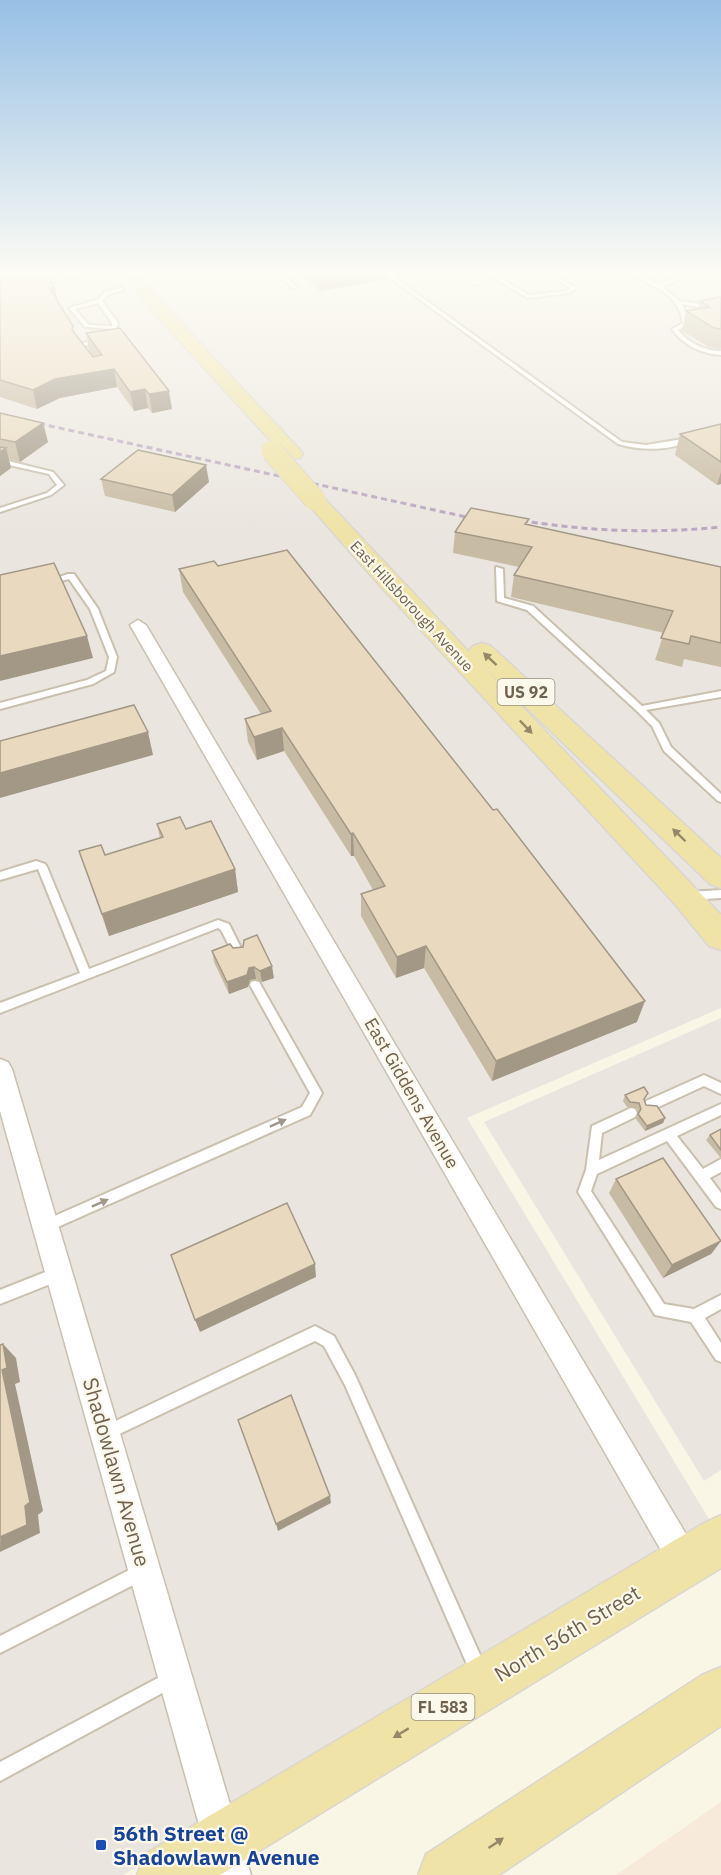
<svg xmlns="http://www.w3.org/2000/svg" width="721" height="1875" viewBox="0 0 721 1875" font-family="'IBM Plex Sans',sans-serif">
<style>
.commercial{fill:#f8eadb}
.industrial{fill:#eae6df}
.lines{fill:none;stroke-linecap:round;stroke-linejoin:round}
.service-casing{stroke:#c9c0ae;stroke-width:4}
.minor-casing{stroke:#c9c0ae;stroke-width:3}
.primary-casing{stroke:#dad6d1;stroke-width:3}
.service{fill:#fff;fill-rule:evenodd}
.minor{fill:#fff;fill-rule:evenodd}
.primary{fill:#efe3a7;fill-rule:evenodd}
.rail{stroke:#baa6c1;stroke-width:3;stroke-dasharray:6 4;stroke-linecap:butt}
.primary-bridge-casing{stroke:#dad6d1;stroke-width:23;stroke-linecap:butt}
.primary-bridge{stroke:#efe3a7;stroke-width:21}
.wall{fill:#c8bba4}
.shaded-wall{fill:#a39886}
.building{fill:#e9d9bf;stroke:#a39886;stroke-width:1.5}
.oneway{fill:#958869}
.oneway2{fill:#a1988c}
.transit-dot{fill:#1a4fb4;stroke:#fcf9ec;stroke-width:2}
.labels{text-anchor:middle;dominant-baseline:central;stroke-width:4.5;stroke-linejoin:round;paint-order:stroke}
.far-street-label{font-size:15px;fill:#6f614e;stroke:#fcf9ec}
.shield{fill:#fcf9ec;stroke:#998f7d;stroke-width:1.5}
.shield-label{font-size:16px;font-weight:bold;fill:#6f614e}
.street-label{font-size:18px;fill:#6f614e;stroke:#fcf9ec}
.near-street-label{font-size:21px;fill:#6f614e;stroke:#fcf9ec}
.near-transit-label{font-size:21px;font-weight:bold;fill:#164399;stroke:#fcf9ec;text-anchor:start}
</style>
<rect width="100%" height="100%" fill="#f9f6e6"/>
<path class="commercial" d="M721,1802v73h-105z"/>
<g class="industrial">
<path d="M0,272h721v736l-254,110 245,406 -589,351h-123z"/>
<path d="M721,1018v452l-17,11 -220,-359z"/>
</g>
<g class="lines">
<defs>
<g id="service">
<path d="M9,272h4l10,15h-6z"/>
<path d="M100,272h10l-73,12 -2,-1z"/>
<path d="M276,272h5l15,14v2h-4z"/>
<path d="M382,272h5l235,170 24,3 43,-7 3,2c-21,11 -51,11 -74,4z"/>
<path d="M484,272h5l40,23 39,-4 3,-3 -29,-16h5l29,16 -7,5 -41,5z"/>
<path d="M627,272h6l25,12 38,-12h6l-40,14 17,15 42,6v4l-39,-7 5,10 2,10 -11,6c10,13 27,21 43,21v4c-19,-1 -38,-10 -49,-26l11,-6c-6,-34 -32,-35 -56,-51z"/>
<path d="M122,288l2,2 -15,4 -7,7 16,22 -3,11 -32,13 7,8 -5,1 -7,-11 32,-12 1,-4 -26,-2 -16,-19 28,-8 8,-8zM98,303l14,20v3l-23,-1 -14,-16z"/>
<path d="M0,459l53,13 11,13 -13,10 -51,17v-4l47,-15 10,-8 -8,-11 -49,-11z"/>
<path d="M496,567l7,2 1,29 29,8 109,100 79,-15v6l-75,13 13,13 12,24 50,47v8l-3,-1 -54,-50 -12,-25 -15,-15 -110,-101 -30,-9z"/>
<path d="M68,574h6l24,35 19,48 -3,15 -21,12 -93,25v-6l87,-23 19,-9 3,-14 -19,-48 -21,-30 -20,5 -4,-2z"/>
<path d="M36,861l9,3 2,3 42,102 129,-49 11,4 15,30 -1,3h-8l-14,-27 -3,-2 -218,85v-10l80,-30 -42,-104 -38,11v-8z"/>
<path d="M721,890v8l-32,2 -5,-4 5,-4z"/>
<path d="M255,981l4,1 63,111 -12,22 -259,115 -5,2 -5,-2 -2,-4 2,-4 261,-115 8,-14 -60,-108 1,-3z"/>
<path d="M704,1075l17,8v11l-17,-8 -50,23 -4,1 -4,-1 -2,-4 2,-4z"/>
<path d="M721,1104v11l-44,21 26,33 18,-10v13l-11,6 11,15v16l-5,-2 -49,-66 -70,33 -6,17 73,113 30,5 27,-14v14l-16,9 16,25v19l-5,-2 -25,-38 -36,-7 -77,-123 8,-22 6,-44 39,-18 4,1 2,4 -2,4 -33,16 -3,27z"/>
<path d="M58,1267l5,2 2,5 -2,5 -63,25v-14z"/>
<path d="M315,1326l19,10 21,39 130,291 2,6 -2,6 -6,2 -6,-2 -128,-293 -21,-39 -9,-5 -204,97 -5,2 -5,-2 -2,-5 2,-5z"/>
<path d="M141,1564l6,2 2,6 -2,6 -147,75v-17z"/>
<path d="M171,1671l6,2 2,6 -2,6 -177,96v-19z"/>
</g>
<g id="minor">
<path d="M456,272h11l16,11 -8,2z"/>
<path d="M138,620l8,5 550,926 5,11 -5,11 -11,5 -11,-5 -544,-948z"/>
<path d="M0,1059l8,3 4,7 239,806h-38l-213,-764z"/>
</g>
<g id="primary">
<path d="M122,272h15l28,34 135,144 3,4 -3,4h-14l-133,-146z"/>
<path d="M315,494l7,2 149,158 -2,-3 4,-5 9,-3 9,3 230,212v30l-11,-4 -226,-217 237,248v35l-12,-4 -34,-42 -294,-317 -73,-83 -4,-4 4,-4z"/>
<path d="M721,1515v53l-501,307h-83l8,-21 559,-331z"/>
<path d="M721,1667v59l-222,149h-81l8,-21 276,-179z"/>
</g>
</defs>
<use href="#service" class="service-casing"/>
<use href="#minor" class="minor-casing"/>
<use href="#primary" class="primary-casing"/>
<use href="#service" class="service"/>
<use href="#minor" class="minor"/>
<use href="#primary" class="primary"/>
<g class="rail">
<path d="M0,415l480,105"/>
<path d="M512,519c70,12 139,15 209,8"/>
</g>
<defs>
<path id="primary-bridge" d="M272,451l43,49"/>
</defs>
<use href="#primary-bridge" class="primary-bridge-casing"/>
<use href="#primary-bridge" class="primary-bridge"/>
</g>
<g class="wall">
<path d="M297,272h91v7l-68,12z"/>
<path d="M391,272h60l-34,5 -3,-2 -15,3z"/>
<path d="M0,278l55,10 2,13 16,25 2,8 18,23 -4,-6 -3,-18 86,76 -20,4 -4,-5 -14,3 -17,-24 -57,11 -23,11 -37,-12z"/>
<path d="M721,297v52l-12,-2 -27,-16 4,-20 12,-2 2,-8z"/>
<path d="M0,413l43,10 5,19 -28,20 -11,-3 2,9 -11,8z"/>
<path d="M721,424v60l-4,1 -42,-30 5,-21z"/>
<path d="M101,479l108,3 -34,30 -70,-16z"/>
<path d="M528,525l193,42v100l-37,-8 -2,8 -27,-7 9,-27 -153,-36 3,-22 5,-8 -66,-14 2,-21z"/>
<path d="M179,569l458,453 -145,59 -68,-113 -28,10 -35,-62v-22l12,-4 -19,-34h-3l-67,-105 -27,9 -9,-18 -3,-23 16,-5 -78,-122z"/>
<path d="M157,824l29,5 49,40 3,23 -129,44 -30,-85 26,4 55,-17z"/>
<path d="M233,948l41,30 -12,4 -6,-3 -6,1 -2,7 -19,7 -15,-32 -2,-11z"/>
<path d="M625,1095l20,5 1,5 19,13 -2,5 -18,8 -9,-12 3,-6 -2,-5 -10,-1 -4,-6z"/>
<path d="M721,1129v28h-1l-14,-17 4,-5z"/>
<path d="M616,1179l105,62 -10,13 -48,24 -54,-85z"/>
</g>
<g class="shaded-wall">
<path d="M332,272h56v7l-68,12v-17z"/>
<path d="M399,272h15v3l-15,3z"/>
<path d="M418,272h33l-34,5z"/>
<path d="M49,288h6l3,17z"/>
<path d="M114,369l3,18 -57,11 -23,11 -4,-19 22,-11z"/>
<path d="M145,389l3,19 -14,3 -4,-19z"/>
<path d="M169,391l3,18 -20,4 -3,-19z"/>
<path d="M43,423l5,19 -28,20 -5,-20z"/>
<path d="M6,448l5,20 -11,8v-24z"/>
<path d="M206,465l3,17 -34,30 -3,-17z"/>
<path d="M721,472v12l-4,1z"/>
<path d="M87,636l6,22 -93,23v-25z"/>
<path d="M282,728l2,23 -27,9 -3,-23z"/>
<path d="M148,732l5,23 -153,43v-25z"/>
<path d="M353,833l1,23h-3v-22z"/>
<path d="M235,869l3,23 -129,44 -7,-22z"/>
<path d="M426,946l-2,22 -28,10 1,-21z"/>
<path d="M272,966l2,12 -12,4 -2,-11z"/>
<path d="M254,967l2,12 -6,1 -2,7 -19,7 -2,-12 22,-14z"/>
<path d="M645,1001l-8,21 -145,59 4,-20z"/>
<path d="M665,1118l-2,5 -18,8 2,-5z"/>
<path d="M721,1241l-10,13 -48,24 9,-13z"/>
<path d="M315,1264l1,13 -116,55 -5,-12z"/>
<path d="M3,1344l13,14 4,24 -5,2 28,127 -5,4 2,18 -40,19z"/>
<path d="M330,1496l1,7 -53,28 -2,-7z"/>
</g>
<g class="building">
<path d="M45,272l10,16h-6l24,38 -1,4 21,27 9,-2 -16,-22 34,-5 49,63 -20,3 -4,-5 -15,3 -16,-23 -59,10 -22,11 -33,-10v-102z"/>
<path d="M317,272h15l-12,2z"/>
<path d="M721,297v32l-7,-1 -28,-17 24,-4 -10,-6z"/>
<path d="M0,413l43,10 -28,19 -15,-3z"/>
<path d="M721,424v38l-41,-28z"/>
<path d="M0,447l6,1 -6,4z"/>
<path d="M138,450l68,15 -34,30 -71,-16z"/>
<path d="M471,508l58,11 -4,5 196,43v76l-30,-7 -2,8 -28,-6 12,-27 -159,-36 18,-28 -77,-15z"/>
<path d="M287,550l206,260 4,-1 148,192 -149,60 -70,-115 -29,11 -36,-63 24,-8 -32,-53 -2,1 -69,-106 -28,9 -9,-18 26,-8 -92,-142 35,-8 4,5z"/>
<path d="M54,563l33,73 -87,20v-81z"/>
<path d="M134,705l14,27 -148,41v-32z"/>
<path d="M180,817l6,12 25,-8 24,48 -133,45 -23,-63 22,-6 4,10 58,-18 -6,-13z"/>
<path d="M257,935l15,31 -12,5 -6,-4 -5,1 -2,7 -20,7 -15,-31 18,-7 3,4 10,-1 1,-7z"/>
<path d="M644,1087l4,6 -4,6 2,6 11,1 8,12 -18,8 -9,-12 3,-5 -2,-6 -9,-1 -5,-7z"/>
<path d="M721,1129v21l-11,-15z"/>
<path d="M663,1158l58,83 -49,24 -56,-86z"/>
<path d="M287,1203l28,61 -120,56 -24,-65z"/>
<path d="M3,1344l4,24 -5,2 28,132 -5,4 2,19 -27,12v-192z"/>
<path d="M291,1395l39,101 -54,28 -38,-104z"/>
</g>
<defs><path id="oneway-solid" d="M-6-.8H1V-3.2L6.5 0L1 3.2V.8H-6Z" transform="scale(1.5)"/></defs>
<g class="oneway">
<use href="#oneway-solid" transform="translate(490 659) rotate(-137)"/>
<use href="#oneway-solid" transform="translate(526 727) rotate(46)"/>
<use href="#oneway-solid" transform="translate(679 835) rotate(-136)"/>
<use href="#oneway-solid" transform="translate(401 1733) rotate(149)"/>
<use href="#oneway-solid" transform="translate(496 1843) rotate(-34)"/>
</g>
<g class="oneway2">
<use href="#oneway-solid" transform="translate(278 1123) rotate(-24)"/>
<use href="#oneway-solid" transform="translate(100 1203) rotate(-24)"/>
</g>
<linearGradient id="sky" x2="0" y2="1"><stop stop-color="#97c0e5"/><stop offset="0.51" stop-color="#fcfbf4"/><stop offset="1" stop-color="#fcfbf4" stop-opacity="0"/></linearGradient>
<rect width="721" height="534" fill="url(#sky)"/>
<rect class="transit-dot" x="95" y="1839" width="12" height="12" rx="3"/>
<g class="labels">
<g class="far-street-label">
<text transform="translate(412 606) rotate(47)">East Hillsborough Avenue</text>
</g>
<g class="shield">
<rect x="497.5" y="679" width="57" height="26" rx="4.5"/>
<rect x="411.5" y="1694" width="63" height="26" rx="4.5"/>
</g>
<g class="shield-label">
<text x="526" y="692">US 92</text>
<text x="443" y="1707">FL 583</text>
</g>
<g class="street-label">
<text transform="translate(412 1093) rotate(60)">East Giddens Avenue</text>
</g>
<g class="near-street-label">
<text transform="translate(117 1472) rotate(74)">Shadowlawn Avenue</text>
<text transform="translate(567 1633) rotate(-31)">North 56th Street</text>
</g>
<g class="near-transit-label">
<text x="113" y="1833">56th Street @<tspan x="113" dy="24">Shadowlawn Avenue</tspan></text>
</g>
</g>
</svg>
